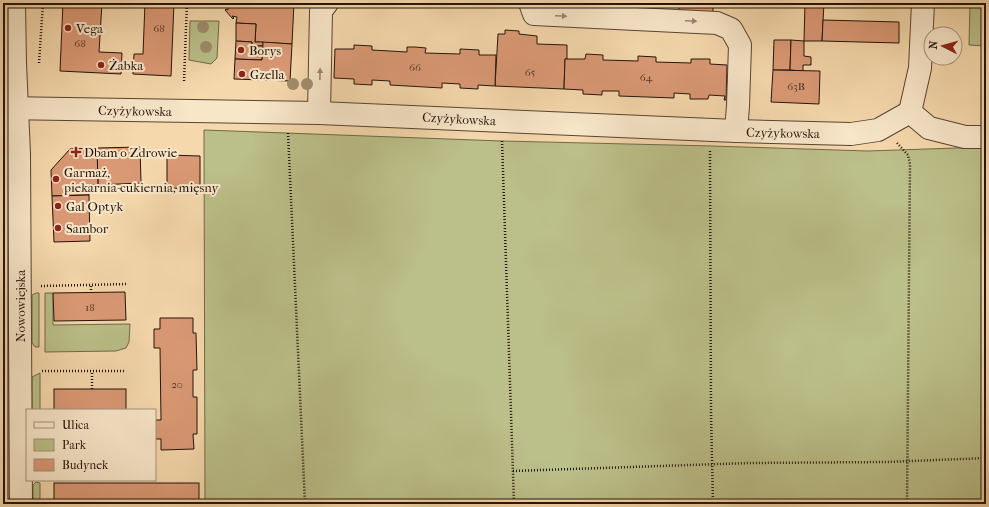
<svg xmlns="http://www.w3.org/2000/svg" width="989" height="507" viewBox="0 0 989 507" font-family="'IM FELL French Canon',serif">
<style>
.green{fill:#bbbf89;stroke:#706949}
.building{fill:#da9975;stroke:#241309}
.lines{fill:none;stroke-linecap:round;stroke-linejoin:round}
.minor-casing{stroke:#584432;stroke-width:24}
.path{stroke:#241309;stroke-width:2.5;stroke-dasharray:1 2;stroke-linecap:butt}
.minor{stroke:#f8e6c9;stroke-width:22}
.tree{fill:#9f8d6b}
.oneway{fill:#998773}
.poi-dot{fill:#8f2418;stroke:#f8e6c9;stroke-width:1.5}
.labels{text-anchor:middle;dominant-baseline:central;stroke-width:4;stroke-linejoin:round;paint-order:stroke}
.number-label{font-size:11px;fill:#523424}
.poi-label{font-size:13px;fill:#241309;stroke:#f8e6c9;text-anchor:start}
.street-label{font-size:13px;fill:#241309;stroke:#f8e6c9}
</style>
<rect width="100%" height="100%" fill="#f5d8ac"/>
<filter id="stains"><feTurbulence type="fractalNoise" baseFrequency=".005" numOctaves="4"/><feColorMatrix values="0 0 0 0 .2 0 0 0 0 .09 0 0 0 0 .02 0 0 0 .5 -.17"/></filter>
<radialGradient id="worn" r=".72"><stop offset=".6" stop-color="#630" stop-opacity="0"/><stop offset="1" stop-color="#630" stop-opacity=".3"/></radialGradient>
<g class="green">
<path d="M970,3h16v43l-17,-1z"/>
<path d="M190,21h29l-2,37 -6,6 -22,-4z"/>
<path d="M204,130l298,11 210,5 156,5 118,-4v357h-781z"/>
<path d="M36,293h3v54h-4l-3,-4v-48z"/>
<path d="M45,293h8v32l77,-1 -1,18 -3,6 -10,3 -71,1z"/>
<path d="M40,373v37h-8v-33z"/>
<path d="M36,482l4,1v21h-7v-19z"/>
</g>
<g class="building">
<path d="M63,3h39l-3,49 23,1 -1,21 -61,-3z"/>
<path d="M145,3h29l-3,73 -38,-2 1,-20h9z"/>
<path d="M200,3h94l-2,41 -37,-2 1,-18 -20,-1 1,-6 -5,-1 2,2 -1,1 -8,-9 1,-1 2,1v-4z"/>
<path d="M679,3h34v9l-34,-1z"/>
<path d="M805,3h19l-2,38h-18z"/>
<path d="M823,20l76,2v21l-77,-2z"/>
<path d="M236,23l20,1 -1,18h8v4h-11v-4l-16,-1z"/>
<path d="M505,30l14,1v3l18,2v8l30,1v14h-2l-1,30 -69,-3 3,-52h7z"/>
<path d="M774,40h17l-1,30h-17z"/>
<path d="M791,40l13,1v15l7,1v8h-8v6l-13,-1z"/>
<path d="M236,41l16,1v4h11l-1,14 -27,-1z"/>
<path d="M263,42l29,2 -2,37 -56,-2 1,-20 27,1z"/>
<path d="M354,45l18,1v4l35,2v-5h8l11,1 -1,5 35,1v-5l19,1v5h17l-1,31 -17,-1v4l-18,-1v-4l-18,-1v5l-52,-3v-4l-18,-1v5l-18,-1v-5l-20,-1 1,-29h19z"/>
<path d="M586,54l17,1v5l35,1v-5l18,1v5l35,1v-4h19v5l17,1 -1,35h-2l1,-4 -16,-1 -1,4h-18v-5l-16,-1v5l-55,-2v-5h-17v4l-19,-1v-4l-19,-1 1,-30h20z"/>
<path d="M773,70l47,1 -1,33 -48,-2z"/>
<path d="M140,147l1,36 -43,2 -1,-37z"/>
<path d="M97,148l1,37h-9v10l-37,1 -1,-26 19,-21z"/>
<path d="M167,155l33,1v33l-33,-1z"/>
<path d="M89,195l1,46 -36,1 -2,-46z"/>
<path d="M125,292l1,28 -72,1 -1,-28z"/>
<path d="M160,318h33v15h3l1,37h-4v27h4v37h-4l1,15 -33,1v-11h-6v-19h6l-1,-72h-6v-19h6z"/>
<rect x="54" y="389" width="72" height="21"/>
<rect x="54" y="483" width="145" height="21"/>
</g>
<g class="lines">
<defs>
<g id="minor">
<path d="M14,3l1,60 4,91 2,350"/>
<path d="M530,3l4,11 183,9 14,6 9,16 -2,61 -2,25"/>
<path d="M3,108l316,5 417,18 115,3 27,-4 32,-18"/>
<path d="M910,112l10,-44 3,-65"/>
<path d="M910,112l19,16 36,9h21"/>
<path d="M319,113l2,-102 6,-8"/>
</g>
</defs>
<use href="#minor" class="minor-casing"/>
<g class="path">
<path d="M39,63l4,-60"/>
<path d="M184,81l3,-78"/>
<path d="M288,133l17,371"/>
<path d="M502,141l12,363"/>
<path d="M897,143l11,12 2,9 -3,340"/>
<path d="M710,151l1,262 2,91"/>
<path d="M41,286l87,-2"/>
<path d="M91,293v-8"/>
<path d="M42,371h83"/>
<path d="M92,389v-18"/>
<path d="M513,471l236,-8 138,-1 99,-4"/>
</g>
<use href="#minor" class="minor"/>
</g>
<g class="tree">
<circle cx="203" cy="27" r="6"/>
<circle cx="206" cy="47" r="6"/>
<circle cx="293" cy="84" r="6"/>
<circle cx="307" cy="84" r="6"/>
</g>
<defs><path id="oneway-solid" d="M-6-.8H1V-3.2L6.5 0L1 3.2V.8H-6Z"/></defs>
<g class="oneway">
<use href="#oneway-solid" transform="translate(561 16) rotate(2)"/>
<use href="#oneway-solid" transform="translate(691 21) rotate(3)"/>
<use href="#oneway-solid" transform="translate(320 74) rotate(-89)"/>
</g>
<g class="poi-dot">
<circle cx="68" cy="28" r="4"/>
<circle cx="241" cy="50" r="4"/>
<circle cx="101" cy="65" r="4"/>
<circle cx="242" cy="74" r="4"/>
<path d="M74 146h4v4h4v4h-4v4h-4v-4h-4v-4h4z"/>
<circle cx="56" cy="179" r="4"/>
<circle cx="58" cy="206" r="4"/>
<circle cx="58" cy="228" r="4"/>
</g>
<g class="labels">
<g class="number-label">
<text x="159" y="28">68</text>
<text x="80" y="43">68</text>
<text x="415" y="67">66</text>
<text x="530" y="72">65</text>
<text x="646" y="77">64</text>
<text x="796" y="86">63B</text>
<text x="90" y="307">18</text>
<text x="177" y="384">20</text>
</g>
<g class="poi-label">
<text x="76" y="28">Vega</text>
<text x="249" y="50">Borys</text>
<text x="109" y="65">Żabka</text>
<text x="250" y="74">Gzella</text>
<text x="84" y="152">Dbam o Zdrowie</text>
<text x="64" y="172">Garmaż,<tspan x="64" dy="15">piekarnia-cukiernia, mięsny</tspan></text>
<text x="66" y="206">Gal Optyk</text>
<text x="66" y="228">Sambor</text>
</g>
<g class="street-label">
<text transform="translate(135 111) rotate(1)">Czyżykowska</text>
<text transform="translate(459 119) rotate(3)">Czyżykowska</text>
<text transform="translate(783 133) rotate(1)">Czyżykowska</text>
<text transform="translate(20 306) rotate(-90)">Nowowiejska</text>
</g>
</g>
<rect width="989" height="507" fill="none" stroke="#f5d8ac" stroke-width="16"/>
<rect x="4" y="4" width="981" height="499" fill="none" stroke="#241309" stroke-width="2"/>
<rect x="8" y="8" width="973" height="491" fill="none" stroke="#241309"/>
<rect x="26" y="409" width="130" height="72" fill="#f8e6c9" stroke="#a3927c"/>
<rect x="34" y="422" width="20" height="6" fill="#f8e6c9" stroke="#a3927c"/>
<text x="62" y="429" font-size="12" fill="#241309">Ulica</text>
<rect x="34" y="439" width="20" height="12" fill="#bbbf89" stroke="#a3927c"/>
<text x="62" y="449" font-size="12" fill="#241309">Park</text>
<rect x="34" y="459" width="20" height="12" fill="#da9975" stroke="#a3927c"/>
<text x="62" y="469" font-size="12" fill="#241309">Budynek</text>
<g transform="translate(943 46) rotate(276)"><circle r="19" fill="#f8e6c9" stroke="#a3927c"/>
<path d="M0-3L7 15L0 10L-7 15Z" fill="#8f2418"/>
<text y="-6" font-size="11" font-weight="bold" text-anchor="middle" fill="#241309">N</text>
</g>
<rect width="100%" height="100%" filter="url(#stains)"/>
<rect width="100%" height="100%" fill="url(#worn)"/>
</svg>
